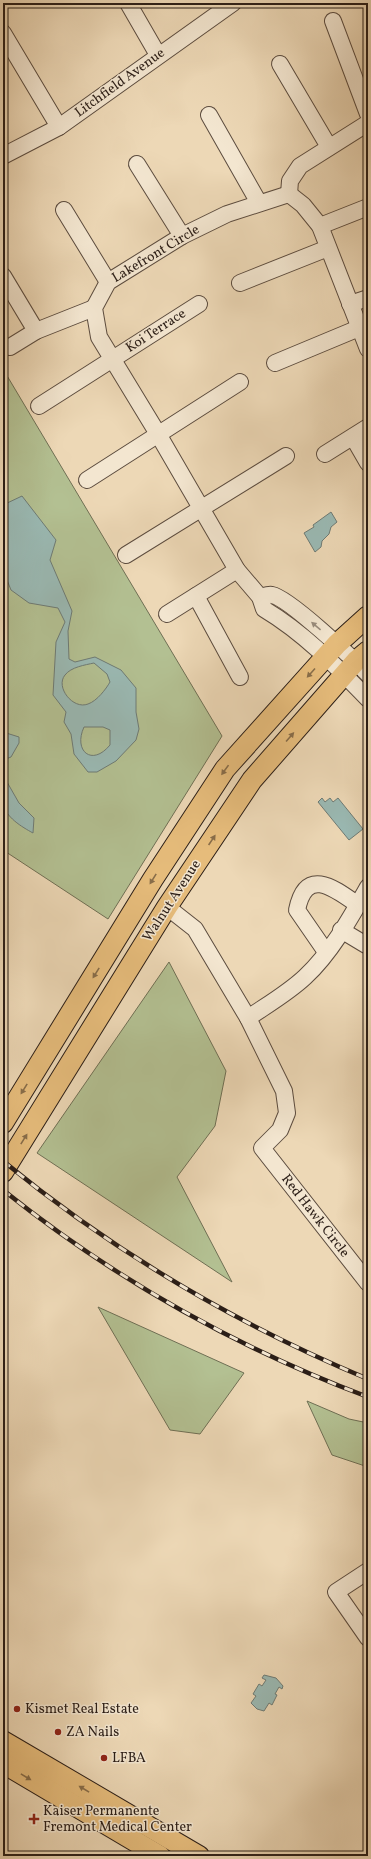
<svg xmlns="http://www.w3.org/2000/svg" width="371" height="1859" viewBox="0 0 371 1859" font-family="Vollkorn,serif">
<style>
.green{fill:#b3c092;stroke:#6f6f54}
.water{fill:#9ab9b3;stroke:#6e7b75;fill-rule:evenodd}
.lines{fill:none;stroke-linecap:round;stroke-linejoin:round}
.minor-casing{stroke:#5c4c3f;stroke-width:18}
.major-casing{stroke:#2b1e17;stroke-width:22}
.minor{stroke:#f3e6d0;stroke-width:16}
.major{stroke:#e6bc7b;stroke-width:20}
.rail-casing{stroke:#2b1e17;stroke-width:4.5}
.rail{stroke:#f3e6d0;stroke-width:3;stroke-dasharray:9;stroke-linecap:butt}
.oneway{fill:#998c7d}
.oneway2{fill:#886d49}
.poi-dot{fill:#8f2418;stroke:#f3e6d0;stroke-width:1.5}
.labels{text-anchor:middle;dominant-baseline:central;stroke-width:3;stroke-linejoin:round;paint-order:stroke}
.street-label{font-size:14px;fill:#2b1e17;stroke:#f3e6d0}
.poi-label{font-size:14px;fill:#2b1e17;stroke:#f3e6d0;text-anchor:start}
</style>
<rect width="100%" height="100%" fill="#edd8b6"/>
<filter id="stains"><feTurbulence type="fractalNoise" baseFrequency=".005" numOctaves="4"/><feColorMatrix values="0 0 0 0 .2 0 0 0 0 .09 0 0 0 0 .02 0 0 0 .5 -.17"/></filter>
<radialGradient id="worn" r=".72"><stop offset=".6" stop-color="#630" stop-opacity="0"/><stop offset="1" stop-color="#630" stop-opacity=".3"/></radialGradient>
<g class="green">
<path d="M3,369l219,367 -114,183 -105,-69z"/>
<path d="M169,962l57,109 -11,55 -38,51 55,105 -195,-129z"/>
<path d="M98,1307l146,66 -44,61 -30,-4z"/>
<path d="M307,1401l42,18 19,4v44l-36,-12z"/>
</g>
<g class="water">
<path d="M22,496l34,44 -6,20 22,51 -4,20 1,28 6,3 20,-5 26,13 15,18v24l3,17 -3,11 -20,21 -19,11h-9l-14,-18 -3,-20 -7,-12 2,-10 -13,-17 3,-53 9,-20 -7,-14 -29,-5 -18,-13 -8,-20v-65zM94,663l13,11 3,8c-4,7 -13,19 -22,22 -15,6 -33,-17 -23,-29 6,-8 20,-10 29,-12zM84,727h19l7,3v15c-18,22 -37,6 -26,-18z"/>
<path d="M331,512l6,10 -6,5 -2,7 -7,7 -1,6 -6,5 -11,-19 10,-6 -1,-2z"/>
<path d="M3,732l16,5v6l-8,14 -8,3z"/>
<path d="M3,775l16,28 15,15 -1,15c-11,-6 -28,-16 -30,-30 -1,-9 0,-19 0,-28z"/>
<path d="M322,798l3,4 5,-4 3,4 5,-4 25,31 -14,11 -31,-38z"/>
<path d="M264,1675l12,3 7,8 -1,3 -3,-2 -4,7 2,1 -5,10 -3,-2 -5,8 -7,-2 -6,-6 5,-7 -3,-2 6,-10 3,2 4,-6 -4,-2z"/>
</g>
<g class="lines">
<defs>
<g id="minor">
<path d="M128,3l30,52"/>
<path d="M333,21l35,93"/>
<path d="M3,33l56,94"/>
<path d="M280,64l49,83"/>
<path d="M209,115l50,88"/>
<path d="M3,156l56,-29 174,-124"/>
<path d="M137,164l45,72"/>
<path d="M289,194l1,-13 10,-15 68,-43"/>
<path d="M64,210l44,72"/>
<path d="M320,226l48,-19"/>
<path d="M3,276l33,55"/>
<path d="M240,283l88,-35"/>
<path d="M350,304l18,-6"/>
<path d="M10,347l26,-16 58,-23"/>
<path d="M368,349l-48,-123 -17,-21 -14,-11 -62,20 -45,22 -74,46 -14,26 5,29 59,97 79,136 23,27 4,12c40,24 72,57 104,90"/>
<path d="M275,363l84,-35"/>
<path d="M39,406l160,-102"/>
<path d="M353,437l15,26"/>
<path d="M325,454l43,-27"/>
<path d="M87,480l153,-98"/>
<path d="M126,555l160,-99"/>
<path d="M196,596l44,81"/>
<path d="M260,597c4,-1 9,-3 12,-2 17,3 81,64 96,79"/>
<path d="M167,614l70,-44"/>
<path d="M167,907l28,22 53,89 36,73 3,22 -7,17 -18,18 106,135"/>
<path d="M341,930l25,15 2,-2"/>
<path d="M326,952l-29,-42c9,-44 37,-22 61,-5"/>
<path d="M248,1018c19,-13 40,-25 57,-41 26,-24 46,-60 63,-90"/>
<path d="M368,1571l-32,21 32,46"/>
</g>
<g id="major">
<path d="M3,1123l150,-244 72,-110 112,-125 31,-28"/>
<path d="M3,1172l164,-265 85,-127 104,-119 12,-10"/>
<path d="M3,1741l196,115"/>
<path d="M3,1763l157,93"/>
</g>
</defs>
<use href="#minor" class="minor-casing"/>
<use href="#major" class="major-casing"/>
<use href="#minor" class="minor"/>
<use href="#major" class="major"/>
<defs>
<g id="rail">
<path d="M3,1161c111,91 233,163 365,218"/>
<path d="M3,1190c109,87 234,158 365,207"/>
</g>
</defs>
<use href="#rail" class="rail-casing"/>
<use href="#rail" class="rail"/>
</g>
<defs><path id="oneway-solid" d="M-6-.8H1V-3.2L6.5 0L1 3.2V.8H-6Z"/></defs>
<use class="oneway" href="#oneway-solid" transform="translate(316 626) rotate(-140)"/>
<g class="oneway2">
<use href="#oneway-solid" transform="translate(311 673) rotate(132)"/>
<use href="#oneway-solid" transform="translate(290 737) rotate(-49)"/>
<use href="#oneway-solid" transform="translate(225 770) rotate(126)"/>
<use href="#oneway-solid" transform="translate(212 840) rotate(-56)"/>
<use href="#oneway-solid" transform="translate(153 879) rotate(122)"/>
<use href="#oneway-solid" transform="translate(96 973) rotate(122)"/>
<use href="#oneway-solid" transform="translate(24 1089) rotate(122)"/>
<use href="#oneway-solid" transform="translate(24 1139) rotate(-58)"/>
<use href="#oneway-solid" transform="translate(26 1777) rotate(31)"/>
<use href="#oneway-solid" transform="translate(84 1789) rotate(-149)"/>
</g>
<g class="poi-dot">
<circle cx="17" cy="1709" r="4"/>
<circle cx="58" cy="1732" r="4"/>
<circle cx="104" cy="1758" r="4"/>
<path d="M32 1813h4v4h4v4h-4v4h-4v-4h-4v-4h4z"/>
</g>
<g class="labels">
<g class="street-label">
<text transform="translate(120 83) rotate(-36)">Litchfield Avenue</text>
<text transform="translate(156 254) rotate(-31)">Lakefront Circle</text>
<text transform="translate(156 331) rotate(-33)">Koi Terrace</text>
<text transform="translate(172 901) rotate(-57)">Walnut Avenue</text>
<text transform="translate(315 1216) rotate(52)">Red Hawk Circle</text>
</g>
<g class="poi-label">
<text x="25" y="1709">Kismet Real Estate</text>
<text x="66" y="1732">ZA Nails</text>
<text x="112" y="1758">LFBA</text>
<text x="43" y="1811">Kaiser Permanente<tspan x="43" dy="16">Fremont Medical Center</tspan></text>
</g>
</g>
<rect width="371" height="1859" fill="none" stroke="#edd8b6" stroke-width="16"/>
<rect x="4" y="4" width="363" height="1851" fill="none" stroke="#2b1e17" stroke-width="2"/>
<rect x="8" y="8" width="355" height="1843" fill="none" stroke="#2b1e17"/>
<rect width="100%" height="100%" filter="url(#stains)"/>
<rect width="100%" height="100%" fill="url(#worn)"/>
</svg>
